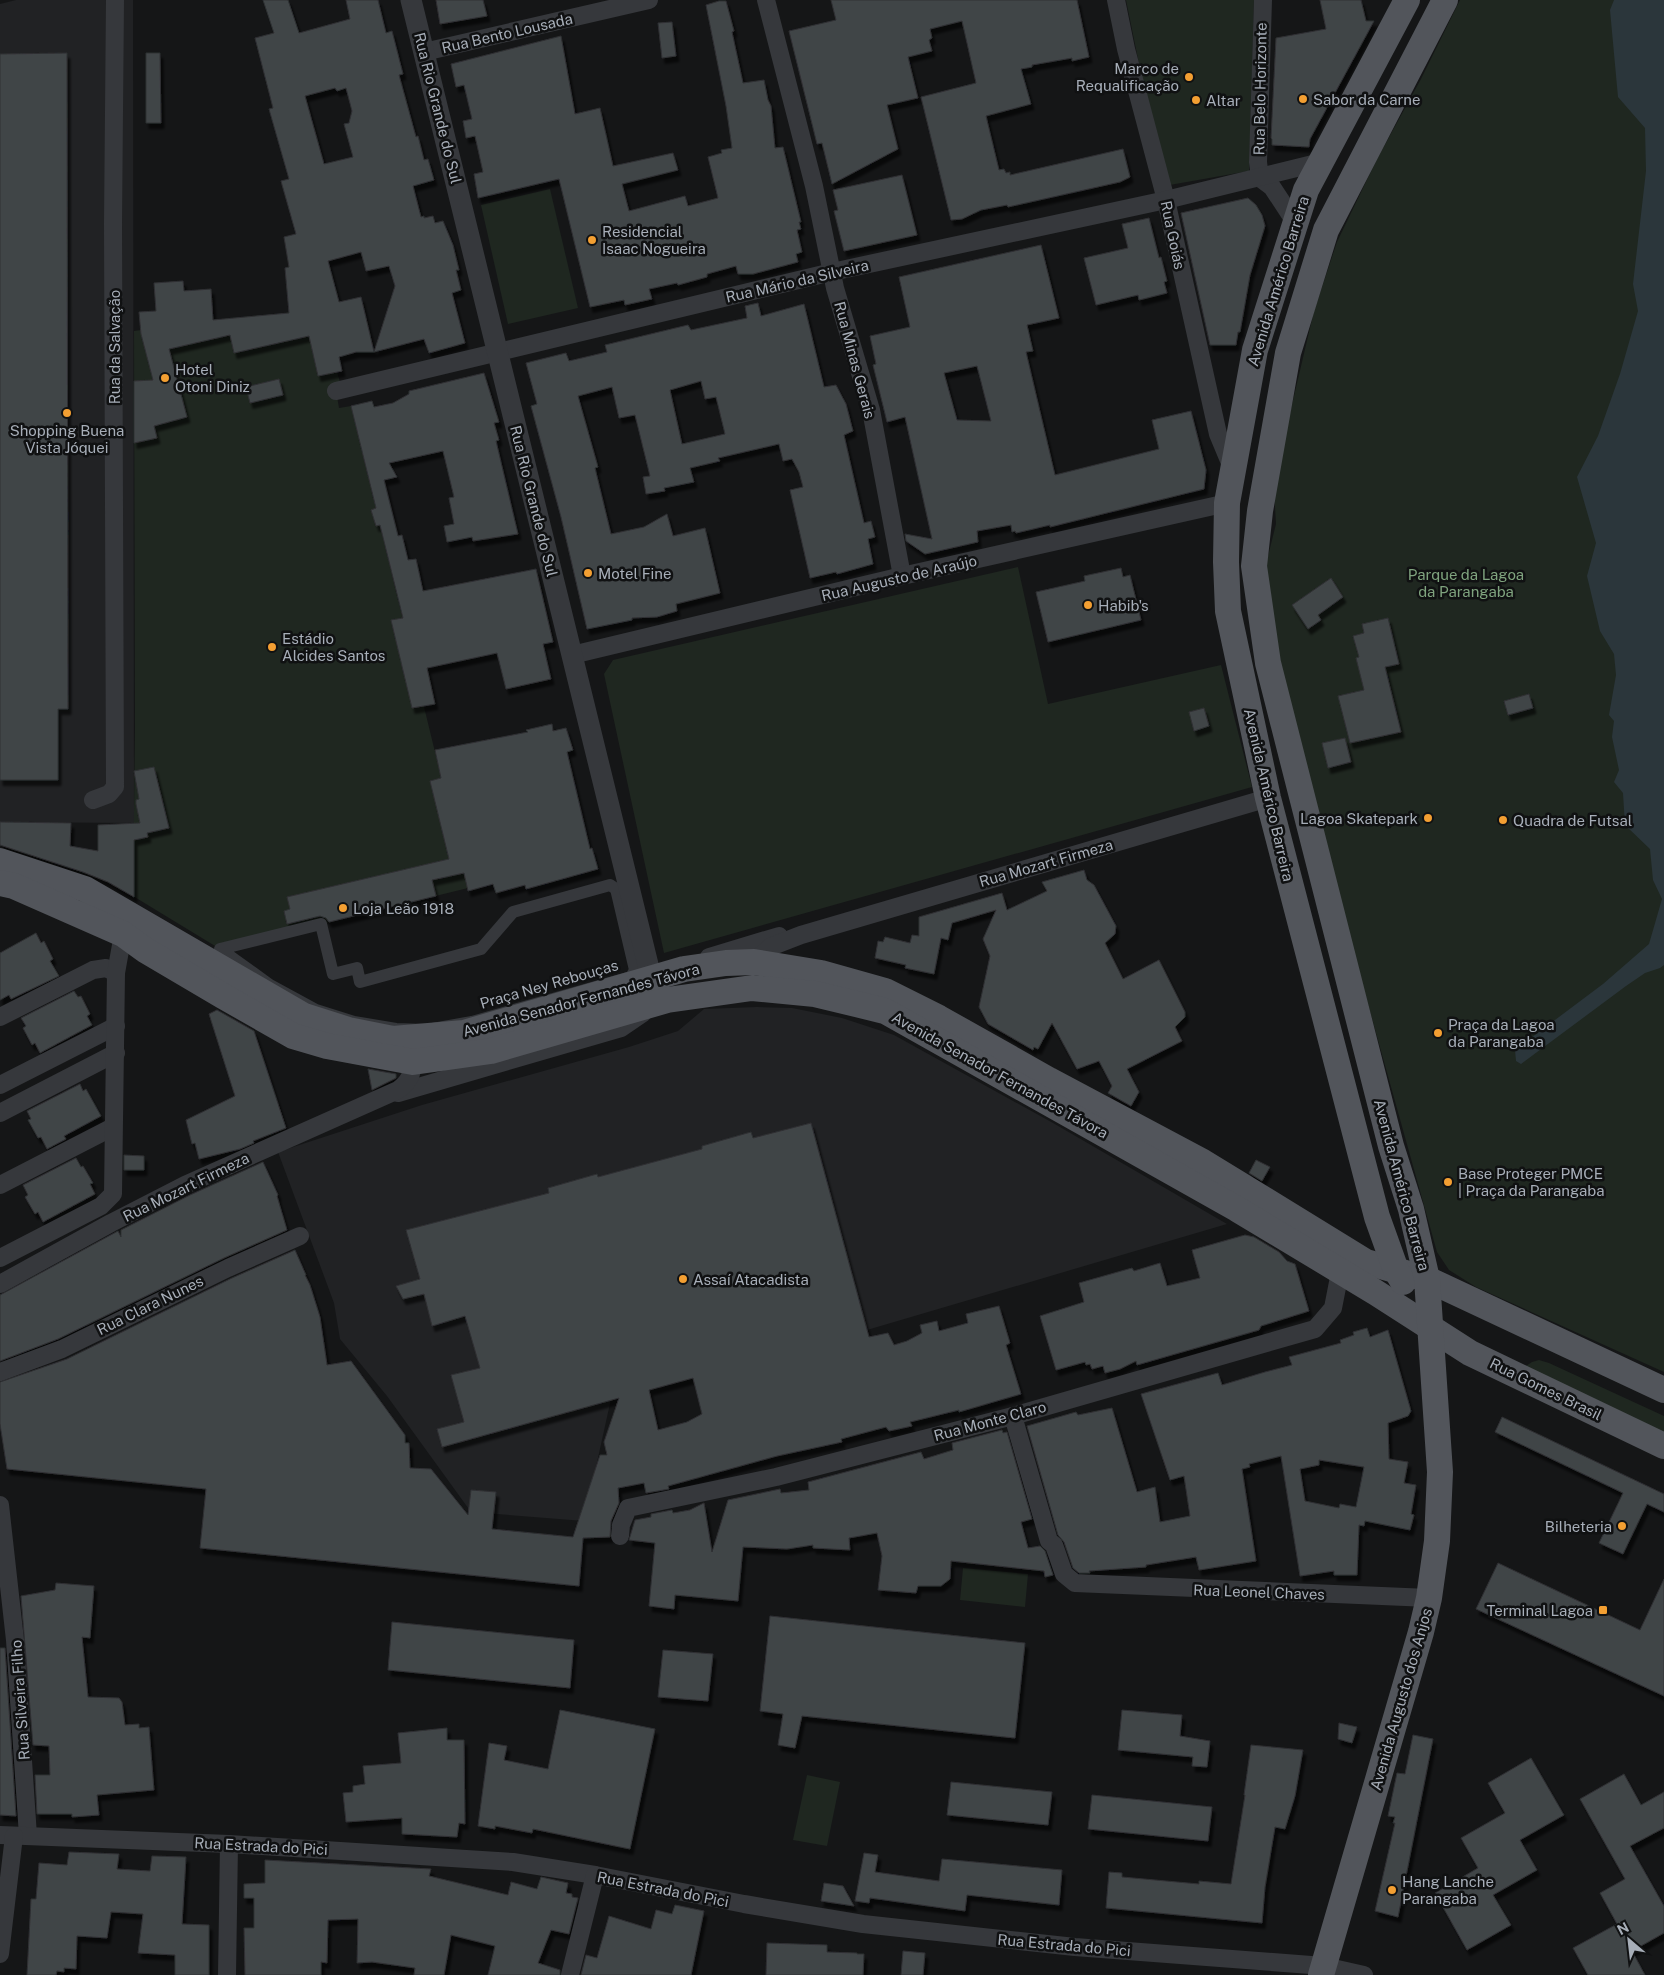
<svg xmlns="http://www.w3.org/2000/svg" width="1664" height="1975" viewBox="0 0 1664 1975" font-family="'Public Sans',sans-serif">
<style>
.built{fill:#212224}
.green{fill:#1f2720}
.water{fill:#2b363b}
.building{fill:#414447;stroke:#2f3033;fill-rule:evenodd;filter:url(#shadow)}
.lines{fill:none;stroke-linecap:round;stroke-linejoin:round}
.pedestrian{stroke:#36383c;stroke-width:12}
.minor{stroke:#36383c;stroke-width:18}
.tertiary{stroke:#36383c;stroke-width:21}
.primary{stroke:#52555b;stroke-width:26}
.poi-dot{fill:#f39f32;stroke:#101112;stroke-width:2}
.labels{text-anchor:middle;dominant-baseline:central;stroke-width:5;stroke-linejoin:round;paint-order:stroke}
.street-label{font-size:15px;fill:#a7aeb8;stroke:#101112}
.poi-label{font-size:15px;fill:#a7aeb8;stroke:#101112;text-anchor:start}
.park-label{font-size:15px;fill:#7fa37e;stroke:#101112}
</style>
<defs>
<filter id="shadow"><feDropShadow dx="3" dy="5.5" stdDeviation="1" flood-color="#0009"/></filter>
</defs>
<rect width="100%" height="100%" fill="#151617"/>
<g class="built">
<path d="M16,0h117l1,823 -134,-1v-818z"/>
<path d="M757,1007l35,1 50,10 52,17 159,88 174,101 -360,106 -256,69 -27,122 -113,-9 -84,-116 -47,-57 -6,-36 -56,-151 144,-47 207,-58 49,-16 26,-22z"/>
</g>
<g class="green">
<path d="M1126,0h128l-5,171 -85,15z"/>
<path d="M1460,0h204v1372l-188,-85 -27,-17 -12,-18 -132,-474 -17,-71 -24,-135 12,-48 -2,-34 16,-77 24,-102 23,-69 40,-83 44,-80z"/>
<path d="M550,189l28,119 -70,16 -27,-119z"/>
<path d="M328,309l14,62 -5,1 3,10 -5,2 4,24 12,-2 117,482 -248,61 -87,-53 2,-168 -1,-397 77,-11z"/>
<path d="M1018,567l30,137 173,-39 31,122 -588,166 -60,-279 9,-14z"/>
<path d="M1539,1360l10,3 115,53v18l-141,-66 9,-6z"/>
<path d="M963,1568l65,6 -3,33 -65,-7z"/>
<path d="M807,1775l33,7 -13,64 -34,-6z"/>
</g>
<path class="water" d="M1614,0h50v965l-4,3 -15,5 -19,13 -105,78 -5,-3 -1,-11 88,-66 46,-40 13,-45 -9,-19 -3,-31 -25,-24 -2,-32 -9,-11 5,-12 -7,-33 2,-16 -5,-6 7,-40 -2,-21 -14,-23 -13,-55 9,-33 -19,-66 21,-41 22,-62 18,-63 -5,-27 13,-113 -1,-43 -27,-31 -8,-87z"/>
<g class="building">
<path d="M263,0h25l11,33 51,-14 -4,-19h32l8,33 6,-2 11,43 -4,1 17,62 2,-1 6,24 4,-1 6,21 -21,6 8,31 3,-1v2l9,-2 2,7 8,-2 10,24 6,25h-3l5,20 -9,3 13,50 -36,10 -5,-14 -50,13 21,-66 -6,-20 -23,5 -5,-19 -33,9 11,41 22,-5 13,55h-18l-17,5 3,14 -24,5 -9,-40 -75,17 -4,-18 -61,14 18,68 -33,9 3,12 -23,5v-62l19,-1 -12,-46 -2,-22 17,-1 -2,-28 29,-2 1,10 27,-2 2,31 76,-7 -4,-45 4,-1 -5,-30 12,-3 -15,-53 8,-2 -20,-70 4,-1 -18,-70 19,-5zM335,88l2,3 9,-3 6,23 -3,12 -5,1 9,33 -29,7 -19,-68z"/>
<path d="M436,0h47l4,16 -47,8z"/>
<path d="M831,0h246l12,57 -17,4v-3l-40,7v2l-11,2 10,35 -45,12 13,54 5,-1 2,4 4,-1v3l113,-26 7,28 -10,5 -112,25 -1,-2 -26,5 -19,9 -11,1 -30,-123 55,-14 -14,-62 -32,8 2,9 -3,2 3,11 -24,6 10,41 -31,7 11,44 -66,35 -10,-41 -5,1 -28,-113 47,-11z"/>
<path d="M1320,0h41l5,21h8l-64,118 -1,8 -37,-2v-6l-1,-1 5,-100 50,-9z"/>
<path d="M719,1h7l8,30 -2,1 11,51 21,-3 4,20 3,6 4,42 8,-1 18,75h-2l2,7 -4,1 5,22 -6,2 2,8 -45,12h-15l-2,-8 -29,8v3l-29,8 -1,-2 -28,6 3,10 -27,6 -1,-5 -34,7 -31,-128 -81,19 -4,-24 9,-2 -8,-36 -9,2 -3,-17 9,-2 -8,-34 -8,2 -5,-23 110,-28 14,78 25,-6 13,58 60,-13 5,17 -56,14 7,27 56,-15 3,10 30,-8 -10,-41 14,-4 -1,-3 11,-2 -6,-42 -20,-101z"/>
<path d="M672,22l4,34 -14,2 -4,-35z"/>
<path d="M67,53l1,656h-10v71h-58v-726z"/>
<path d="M146,53h14l1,70h-15z"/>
<path d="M902,175l15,60 -73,16 -10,-40 4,-1 -5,-20z"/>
<path d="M1248,198l8,7 6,10 3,11 -15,49 -10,57h-2l-2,13h-26l-29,-132z"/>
<path d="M1149,218l10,40 2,-1 6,24 -3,1 3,11 -28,7 -1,-5 -42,10 -12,-47 44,-10 -6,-24z"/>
<path d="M1041,245l18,73 -32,7 6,26 -7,1 29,123 104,-26 -7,-29 39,-9 15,59 -2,19 -154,38v-2l-34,8 -1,-2 -3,1 -1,-7 -34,6 1,11 -53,12 -19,-13 -1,-7 27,5 -27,-122 -18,5 -14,-57 3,-1 -6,-28 40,-9 -11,-50zM977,366l14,55 -34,-1 -13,-47z"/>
<path d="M758,303l3,13 43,-12 20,83 12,-2 10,19 7,27 -9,4 20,88 7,-2 4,16 -7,2 5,25 -36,10 -1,-2 -26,6 -20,-88 13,-3 -4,-15 -7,-13 -9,2 -4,-17 -61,14 2,3 -30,7 4,14 -30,6 1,3 -19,3 -3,-17 7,-1 -15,-61 -16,3 -7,-31 -34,9 20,71 -3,1 16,66 33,-7 23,-13 6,22 32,-8 15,65 -44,11 1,7 -20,6 -25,1v2l-45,9 -26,-112 -30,-111 6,-2 -11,-41 40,-10 3,8 38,-9 -2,-7 83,-20 3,5 56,-12 -2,-12zM701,381l4,18 11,-2 9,37 -43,10 -12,-54z"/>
<path d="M484,373l15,49 -5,1 5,17 -3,1 22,93 -45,7 -1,-4 -25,5 -3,-16 10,-2 -5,-26 5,-1 -11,-46 -54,12 8,14 -13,3 14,56 4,-1 6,25 8,-1 7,32 113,-22 17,73 -10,2 8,35 -45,10 -9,-36 -70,15 8,36 -23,4 -21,-88 12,-2 -23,-93 -4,1 -5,-16 5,-2 -25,-102 21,-5 2,6 19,-4 16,-9v-3z"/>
<path d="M279,379l4,16 -33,8 -4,-16z"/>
<path d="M1121,568l2,9 7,-2 11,45 -93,22 -12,-50 49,-11 -1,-5z"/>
<path d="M1331,578l12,19 -25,18 3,5 -13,9 -16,-24z"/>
<path d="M1388,618l11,46 -14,3 16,65 -51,11 -12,-47 26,-6 -8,-32 3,-1 -6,-21 11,-3 -2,-9z"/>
<path d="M1529,694l4,14 -25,7 -4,-14z"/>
<path d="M1204,708l5,18 -15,5 -5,-19z"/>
<path d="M552,724l1,7 13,-3 7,22 -6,2 23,97 2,-1 6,21 -72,20 -1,-4 -29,8 -3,-9 -25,7 -4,-18 -32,7 4,16 -107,26 -3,-4 -6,-2 -33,8 -3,-13 6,-2 -3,-12 162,-38 -19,-78 11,-3 -6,-28 93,-18 -2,-2z"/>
<path d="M1345,738l6,24 -23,6 -6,-25z"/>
<path d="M154,767l15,61 -22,5 1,4 -14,3v57l-26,-15 -25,-10 -83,-27v-23l71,1 -1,23 28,5v-26l42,-2 -4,-19v-4l3,-1 -5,-28z"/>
<path d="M1084,870l3,10 7,5 22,41 -1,8 -10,9 18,36 36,-19 26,52v5l-10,10 7,14 -55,28 12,23 -8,14 -23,-13 4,-7 -13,-25 -22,8 -25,-46 -14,26 -4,-2 -1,3 -45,-26 -9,-17 11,-51 -7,-17 13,-29 -44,13 -4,17 -7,-2 -7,36 -29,-6 1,-3 -31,-7 3,-17 5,1 2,-5 25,6 2,-8 7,1v-19l83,-24 5,17 40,-19 -5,-9z"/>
<path d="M36,933l5,10 3,-2 9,18 -3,2 9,15 -48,23 -2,-4 -9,5v-47z"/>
<path d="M74,991l4,6 3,-1 9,18 -3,2 5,9 -52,28 -5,-10 -3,2 -9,-17 3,-2 -5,-8z"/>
<path d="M217,1010l37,21 32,97 -33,13 1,2 -14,6 -41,10 -4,-16 -3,1 -6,-24 49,-24 -26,-82z"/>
<path d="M368,1069l28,5v4l-24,12z"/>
<path d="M80,1084l3,7 3,-2 15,27 -37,20 2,3 -19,10 -6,-12 -3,1 -10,-18 3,-1 -4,-8z"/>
<path d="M811,1123l58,214 19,-4 6,12 13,-4 15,-8 -2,-8 17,-4 2,10 29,-8 -2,-9 33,-8 11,37 -4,2 15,49 -62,18v-2l-49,12 2,4 -23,5 -3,-4 -45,12 1,3 -65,14 -109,30 1,3 -23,4 -2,-10 -26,5 1,15 -8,18 -1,16 -27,1 -4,48 -379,-38 6,-59 -199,-20 -7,-45v-42l67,-23 165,-81 63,-28 11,25h-1l5,10 10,32 7,48 24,-4 54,74v8h4l1,25 21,1 37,46 3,-25 25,2 -4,37 81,8 27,-82h7l-3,-13 15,-44 -177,49 -5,-18 27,-7 -13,-47 29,-7 -15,-52 -33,10 -8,-32 -21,5 -7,-13 24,-7 -14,-49 143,-37 -1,-5 49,-14 1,3 104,-28v-3l49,-14 2,6zM693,1378l9,36 -15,8 -29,8 -9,-40z"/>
<path d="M124,1155l20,1v14h-20z"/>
<path d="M76,1158l5,9 2,-1 10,17 -3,1 5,10 -52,28 -5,-10 -3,2 -10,-17 3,-2 -5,-10z"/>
<path d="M1256,1160l14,7 -8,14 -13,-8z"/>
<path d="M263,1162l15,33 -1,1 10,34 -63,28 -166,81 -58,22v-66l118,-64 3,6v-7l69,-35z"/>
<path d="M1245,1235l9,2 25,15 8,9 8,3 14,47 -48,15 -2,4 -122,35 -1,-4 -16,8 -15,4 -2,-7 -11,3 -2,-5 -4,1 -1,-3 -29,8 -16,-54 44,-14 -5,-19 53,-15 2,3 26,-8 7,23 33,-8 -8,-28z"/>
<path d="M1367,1328l3,9 18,-7 23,81 -3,5 -20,7 1,36 19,3 -4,21 12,2 -5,29 3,1 -4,15 -45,-9 -1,5 -5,-1 -2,50h-23v-4l-34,5 -19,-120 -32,8 1,3 -8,2 14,92 -57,9 -3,-13 -50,8v2l-57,4 1,2h-11l-6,-5 -9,-26 -6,-7 -31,-109 49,-14 2,3 34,-7 25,84 18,-5 5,35 30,-6 -6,-40 -14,4 -29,-86 77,-21 4,12 43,-13 27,-7 -3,-8 52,-14 -1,-3 14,-5 -1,-3zM1319,1460l45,7 -8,40 -16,-3 -1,4 -34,-7 -5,-32 19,-4z"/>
<path d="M1502,1417l162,77v18l-17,-8 -24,50 -24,-11 24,-50 -128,-61z"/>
<path d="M1002,1430l1,3 4,-1 25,87 -11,3 7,26 12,-2 5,5 8,24 -8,2 -1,-6 -93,-10 -1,18 -9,7h-23l-2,7 -38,-3 4,-34 -5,-23 -28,5 1,12 -37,-2v-3l-26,4 -44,-2 -5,54 -63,-6 -1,14 -25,-3 6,-63 -26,-3 6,-20 16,-3v-3l21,-4 1,3 17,-3 14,-7 8,49 16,-52 52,-11 1,4 28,-3 -1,-8 113,-30 3,7 29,-9 -1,-7z"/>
<path d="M1498,1563l142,67 24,-51v117l-188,-87z"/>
<path d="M56,1583l38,3 -4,52 -8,-1 6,60 31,1 3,4 3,23 14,-1v4l10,-1 5,63 -57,5 2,20 -27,2v-3h-35l-2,-39h15l-1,-29 -16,-1 -12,-149 34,-6z"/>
<path d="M770,1616l255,27 -10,95 -213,-22 -7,32 -17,-3 5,-31 -23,-3z"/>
<path d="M392,1622l182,18 -4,48 -182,-18z"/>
<path d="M0,1648h5l11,168 -16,-1z"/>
<path d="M663,1650l50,4 -5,47 -50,-4z"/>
<path d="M560,1710l95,19 -25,120 -97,-20 -1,4 -37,-7v3l-17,-3 11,-83 18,3 -3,14 44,9z"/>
<path d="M1122,1710l60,5 -2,21 30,5 -3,26 -15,-1 1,-9 -75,-7z"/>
<path d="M1339,1723l18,4 -5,16 -14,-4z"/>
<path d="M447,1728v12h17l1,84 -6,-1 -2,14 -55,-3v-16l-56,4 -3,-29 10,-1v-6l12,-2 -2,-18 38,-3 -3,-30z"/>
<path d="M1413,1735l20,4 -35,178 -23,-6 20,-88h-2l2,-6 -7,-1 9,-43 8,1z"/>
<path d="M1251,1745l52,5 -8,46 -10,33 -10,-2 -10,60 -3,36 -156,-15 3,-36 13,1v4l77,7v-3l32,3 14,-89h-1z"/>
<path d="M1531,1758l33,57 -44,25 17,30 -44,25 18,30 -44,25 -32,-57 43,-25 -17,-30 44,-25 -17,-30z"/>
<path d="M1624,1774l17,31 23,-13v36l-34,18 34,60v27l-32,18 13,24h-57l-15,-27 44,-24 -17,-31 25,-14 -45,-80z"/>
<path d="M951,1782l101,10 -4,33 -101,-10z"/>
<path d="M1092,1795l120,12 -4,34 -120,-12z"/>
<path d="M69,1852l50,2 -2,15 33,2 2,-15 34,1 -4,67 27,1v50h-34v-20l-37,-2 5,-39 -32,-2 -4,26 -30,-2 -1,33 -12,-1v4l-7,-1 -1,4h-29l4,-76h5l3,-36 28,2z"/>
<path d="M864,1853l14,2 -3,17 64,9 3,-22 120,11 -3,35 -92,-10 -2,16 -95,-13 -1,5 -14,-2z"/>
<path d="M265,1860l166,9 -2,7 79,19 3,-13 26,7 4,-12 27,6 -2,10 6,1v3l6,1 -9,36 -18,-4 -13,33 22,7v5h-72l7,-29 -44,-11 -7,40h-30l1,-7 -43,-6 -15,1 1,-44 -30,1 -1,43 -6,-1v13h-76l-1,-47h10v-30h-10v-14l21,-1z"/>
<path d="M824,1883l19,3 11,20 -33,-5z"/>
<path d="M675,1905l29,6 -13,64h-110l5,-20 11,3 12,-42 42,13 5,-19 16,4z"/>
<path d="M767,1943l60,2v7l30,1v1h7l-1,21h-97z"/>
<path d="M903,1951l22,2 -2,22h-22z"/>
</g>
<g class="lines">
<path class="pedestrian" d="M610,885l6,4 19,81 -4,7 -159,45 -45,8 -31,-1 -42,-7 -38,-12 -46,-25 -50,-36 101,-25 12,50 24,-6 3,14 121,-33 32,-37z"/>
<g class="minor">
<path d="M766,0l48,186 21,102 36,122 31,166"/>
<path d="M1116,0l10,49 40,151 52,234 15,36"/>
<path d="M424,52l225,-52"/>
<path d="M1260,178l-2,-16 5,-162"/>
<path d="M1260,178l12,9 23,35"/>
<path d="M336,391l496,-119 334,-72 155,-38"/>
<path d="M572,655l330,-79 325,-73"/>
<path d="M93,800l16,-6 6,-7 -2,-563 2,-224"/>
<path d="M709,957l70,-21"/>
<path d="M754,962l16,-15 31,-12 467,-137"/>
<path d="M0,1017l93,-47 13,-2 10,5"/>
<path d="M0,1085l116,-59"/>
<path d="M398,1093l223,-65 22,-15"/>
<path d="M0,1113l116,-60"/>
<path d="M0,1185l113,-58"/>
<path d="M0,1258l101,-52 12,-12 3,-221 7,-39"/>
<path d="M0,1284l111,-61 74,-38 213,-95c11,-8 14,-15 15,-28"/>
<path d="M0,1372l62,-23 166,-81 72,-32"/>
<path d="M1013,1416l36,125 5,4 10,29 11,9 354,15"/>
<path d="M0,1505l15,135 13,196"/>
<path d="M620,1536l1,-11 7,-17 148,-31 237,-61 302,-87 18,-21 7,-36"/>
<path d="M0,1835l229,9 284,18 82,13 149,29 119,20 212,23 249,19 40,9"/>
<path d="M0,1954l14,-118"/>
<path d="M227,1975l2,-131"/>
<path d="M570,1975l25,-100"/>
</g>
<path class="tertiary" d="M411,0l244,993"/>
<g class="primary">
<path d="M0,861l85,28 219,127 44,14 45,9 71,-6 220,-64 42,-6 28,-1 67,11 64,18 54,27 110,62 154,82 163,100 61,17 237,111"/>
<path d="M0,883l14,3 109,48 22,16 78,46 70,40 34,10 86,16 78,-11 176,-51 85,-12 63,6 70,17 352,198 138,83 95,61 194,93"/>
<path d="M1403,1282l-7,-12 -19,-53 -109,-419 -40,-187 -2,-49 1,-59 28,-153 51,-160 101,-190"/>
<path d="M1321,1975l100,-343 8,-34 8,-57 3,-69 -13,-193 -16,-70 -20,-63 -123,-483 -14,-97 6,-55 28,-158 38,-123 119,-230"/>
</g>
</g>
<g class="poi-dot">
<circle cx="1189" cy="77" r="5"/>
<circle cx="1303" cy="99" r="5"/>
<circle cx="1196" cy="100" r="5"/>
<circle cx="592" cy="240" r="5"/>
<circle cx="165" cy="378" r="5"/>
<circle cx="67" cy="413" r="5"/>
<circle cx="588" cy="573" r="5"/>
<circle cx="1088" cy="605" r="5"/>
<circle cx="272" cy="647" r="5"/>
<circle cx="1428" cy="818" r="5"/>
<circle cx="1503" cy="820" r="5"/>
<circle cx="343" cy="908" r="5"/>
<circle cx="1438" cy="1033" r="5"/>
<circle cx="1448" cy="1182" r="5"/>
<circle cx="683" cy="1279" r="5"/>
<circle cx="1622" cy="1526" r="5"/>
<rect x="1598" y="1605" width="10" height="10" rx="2.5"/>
<circle cx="1392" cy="1890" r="5"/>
</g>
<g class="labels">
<g class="street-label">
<text transform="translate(507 33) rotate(-13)">Rua Bento Lousada</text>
<text transform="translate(1260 89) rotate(-89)">Rua Belo Horizonte</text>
<text transform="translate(438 108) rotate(76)">Rua Rio Grande do Sul</text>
<text transform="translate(1173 235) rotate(78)">Rua Goiás</text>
<text transform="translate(797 281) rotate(-13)">Rua Mário da Silveira</text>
<text transform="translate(1278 281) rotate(-73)">Avenida Américo Barreira</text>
<text transform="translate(114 347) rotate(-90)">Rua da Salvação</text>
<text transform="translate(855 360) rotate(75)">Rua Minas Gerais</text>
<text transform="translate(534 501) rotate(76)">Rua Rio Grande do Sul</text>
<text transform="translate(899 578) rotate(-13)">Rua Augusto de Araújo</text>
<text transform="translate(1269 795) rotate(77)">Avenida Américo Barreira</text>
<text transform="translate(1046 863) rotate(-16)">Rua Mozart Firmeza</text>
<text transform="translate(549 984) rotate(-16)">Praça Ney Rebouças</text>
<text transform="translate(581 1000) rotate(-15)">Avenida Senador Fernandes Távora</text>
<text transform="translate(1000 1075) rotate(29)">Avenida Senador Fernandes Távora</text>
<text transform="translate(1402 1185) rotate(75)">Avenida Américo Barreira</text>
<text transform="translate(186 1187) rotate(-26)">Rua Mozart Firmeza</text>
<text transform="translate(150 1305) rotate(-26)">Rua Clara Nunes</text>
<text transform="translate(1546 1389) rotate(26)">Rua Gomes Brasil</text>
<text transform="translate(990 1421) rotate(-15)">Rua Monte Claro</text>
<text transform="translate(1259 1592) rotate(2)">Rua Leonel Chaves</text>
<text transform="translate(1401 1699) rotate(-74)">Avenida Augusto dos Anjos</text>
<text transform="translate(20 1700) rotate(-94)">Rua Silveira Filho</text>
<text transform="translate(261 1846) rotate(3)">Rua Estrada do Pici</text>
<text transform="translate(663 1889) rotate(11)">Rua Estrada do Pici</text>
<text transform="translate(1064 1945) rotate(5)">Rua Estrada do Pici</text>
</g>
<g class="poi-label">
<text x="1179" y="68" text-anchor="end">Marco de<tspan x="1179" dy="17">Requalificação</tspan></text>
<text x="1313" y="99">Sabor da Carne</text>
<text x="1206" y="100">Altar</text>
<text x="602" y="231">Residencial<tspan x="602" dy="17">Isaac Nogueira</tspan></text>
<text x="175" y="369">Hotel<tspan x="175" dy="17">Otoni Diniz</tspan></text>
<text x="67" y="430" text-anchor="middle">Shopping Buena<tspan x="67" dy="17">Vista Jóquei</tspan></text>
<text x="598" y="573">Motel Fine</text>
<text x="1098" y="605">Habib's</text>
<text x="282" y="638">Estádio<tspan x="282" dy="17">Alcides Santos</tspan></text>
<text x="1418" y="818" text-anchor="end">Lagoa Skatepark</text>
<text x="1513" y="820">Quadra de Futsal</text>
<text x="353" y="908">Loja Leão 1918</text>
<text x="1448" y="1024">Praça da Lagoa<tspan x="1448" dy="17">da Parangaba</tspan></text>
<text x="1458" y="1173">Base Proteger PMCE<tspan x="1458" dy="17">| Praça da Parangaba</tspan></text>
<text x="693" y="1279">Assaí Atacadista</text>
<text x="1612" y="1526" text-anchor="end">Bilheteria</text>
<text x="1593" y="1610" text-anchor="end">Terminal Lagoa</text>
<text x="1402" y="1881">Hang Lanche<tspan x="1402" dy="17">Parangaba</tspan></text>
</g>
<g class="park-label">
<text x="1466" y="574">Parque da Lagoa<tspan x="1466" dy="17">da Parangaba</tspan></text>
</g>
</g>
<g transform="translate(1629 1940) rotate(332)" stroke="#101112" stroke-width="4" paint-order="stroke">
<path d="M0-4L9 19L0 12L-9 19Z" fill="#a7aeb8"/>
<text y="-8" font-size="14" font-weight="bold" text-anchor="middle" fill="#a7aeb8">N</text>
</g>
</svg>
